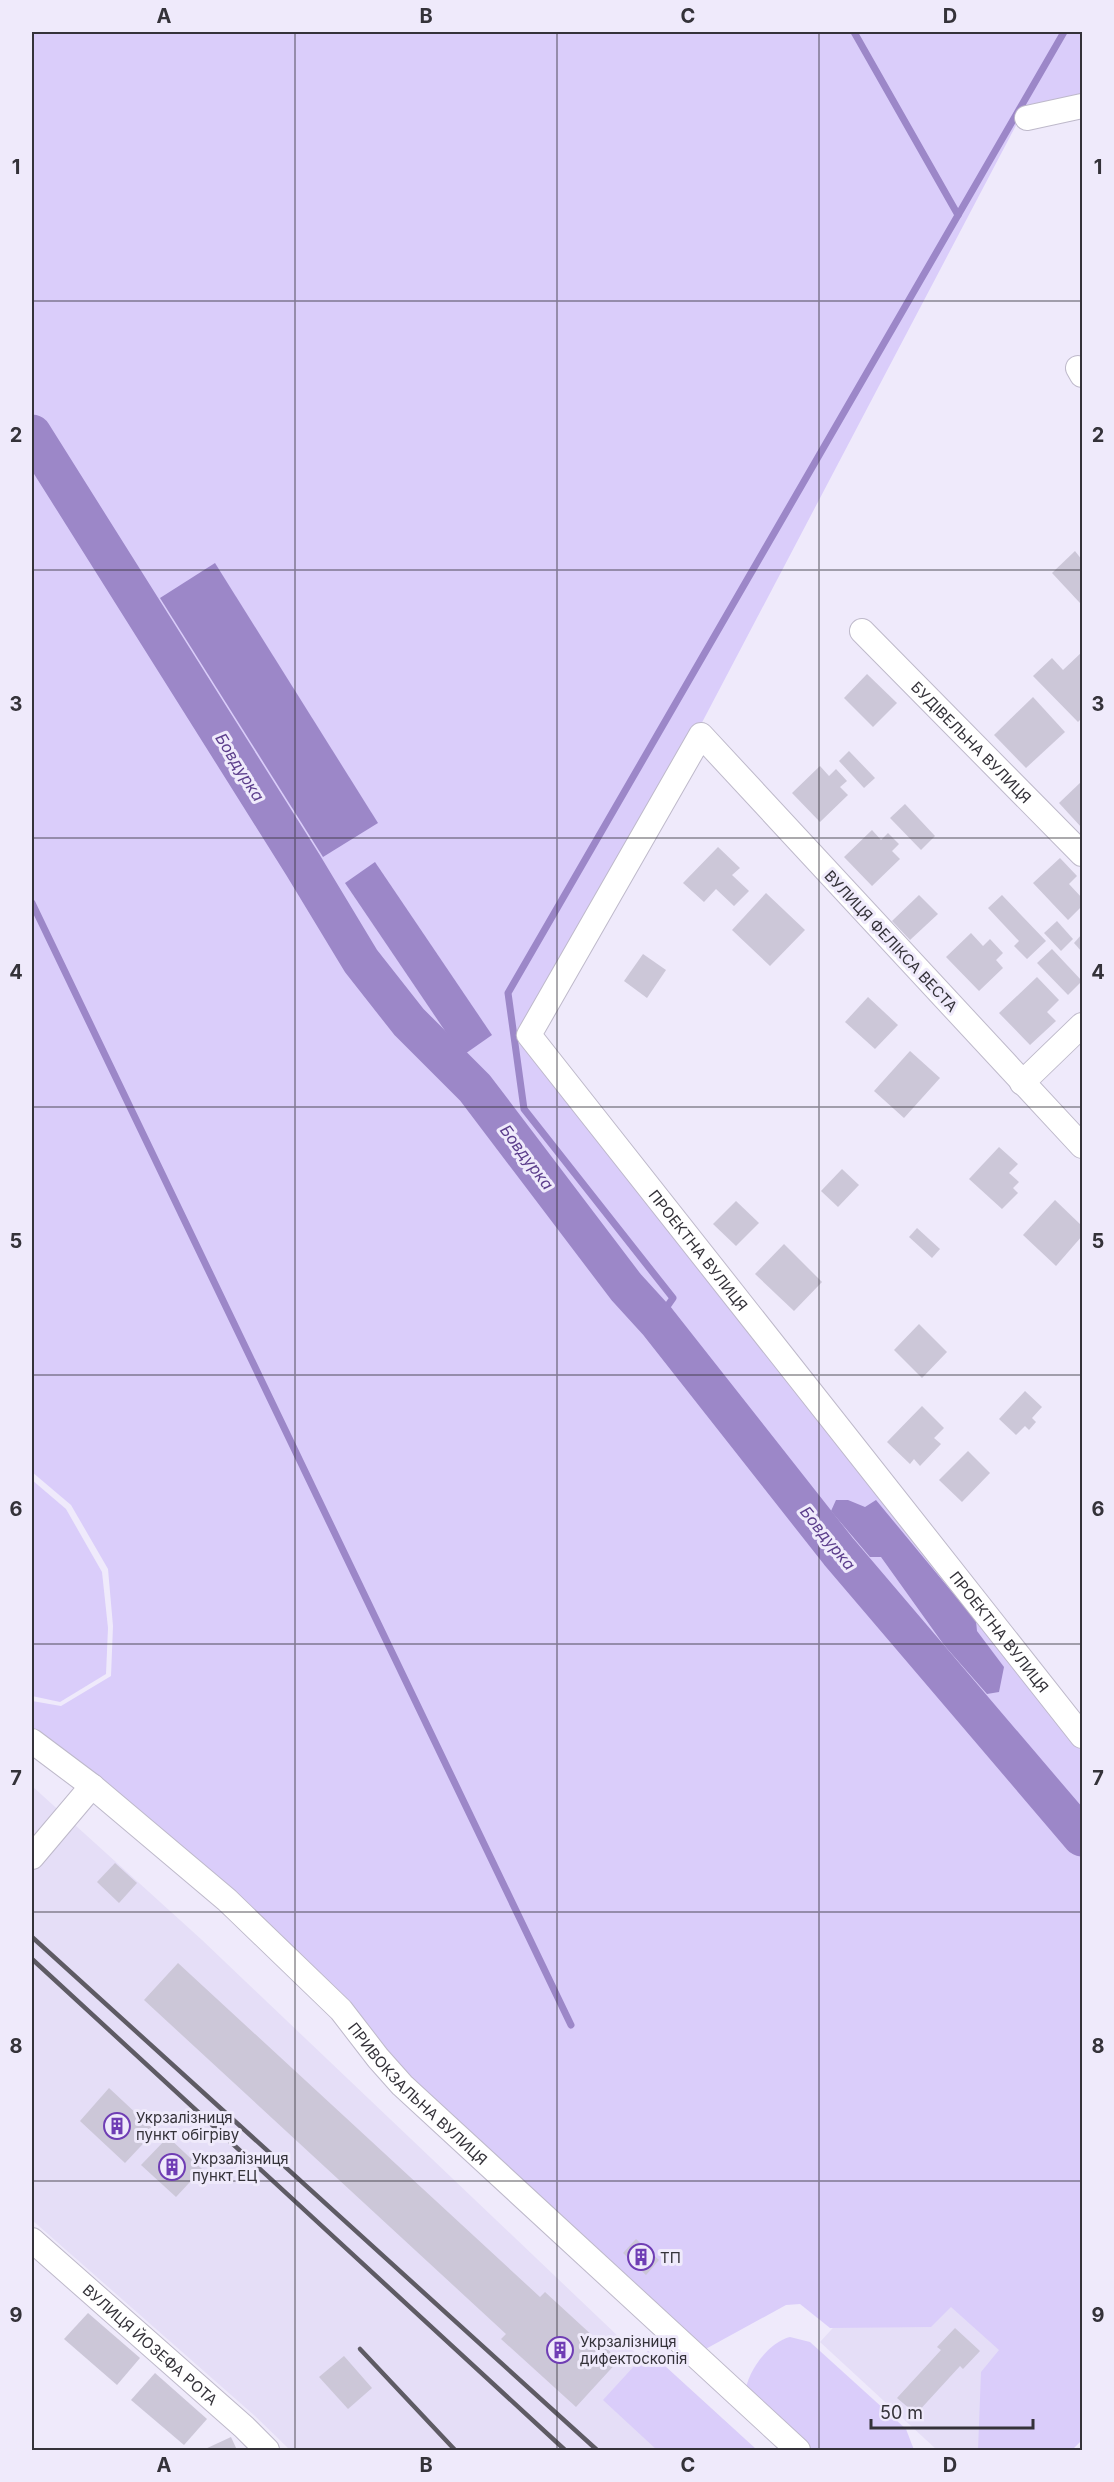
<svg xmlns="http://www.w3.org/2000/svg" width="1114" height="2482" viewBox="0 0 1114 2482" font-family="Inter,sans-serif">
<style>
.built{fill:#e5def7}
.green{fill:#dacdfa}
.water{fill:#9c87c8}
.lines{fill:none;stroke-linecap:round;stroke-linejoin:round}
.stream{stroke:#9c87c8;stroke-width:7}
.river{stroke:#9c87c8;stroke-width:39}
.building{fill:#ccc7d8}
.minor-casing{stroke:#beb9ca;stroke-width:26}
.minor{stroke:#fff;stroke-width:24}
.rail{stroke:#5e5b64;stroke-width:4.5}
.grid{fill:none;stroke:#343239;stroke-width:1.5;stroke-opacity:0.55}
.labels{text-anchor:middle;dominant-baseline:central;stroke-width:6;stroke-linejoin:round;paint-order:stroke}
.street-label{font-size:15px;fill:#343239;stroke:#efeafb}
.poi-label{font-size:15px;fill:#343239;stroke:#efeafb;text-anchor:start}
.water-label{font-size:16px;font-style:italic;fill:#5c3e8c;stroke:#efeafb}
.neatline{fill:none;stroke:#343239;stroke-width:2}
.grid-label{font-size:20px;text-anchor:middle;font-weight:bold;fill:#343239}
</style>
<rect width="100%" height="100%" fill="#efeafb"/>
<g class="built">
<path d="M32,1786l170,154 439,418 7,-7 109,99h-467l-35,-34 -223,-196z"/>
<path d="M899,2256l154,141 -49,53h-67l-117,-108z"/>
</g>
<g class="green">
<path d="M32,32h1050v67l-59,13 -326,620 -173,305 558,715v688l-10,10h-94l3,-78 18,-22 -48,-43 -20,20 -101,1 -30,-24 -14,1 -84,46 -670,-621v-29l29,5 50,-30 2,-50 -5,-57 -37,-64 -39,-33z"/>
<path d="M32,1480l34,29 36,63 6,56 -2,46 -46,28 -28,-6z"/>
<path d="M790,2337l20,5 96,87 8,21h-116l-53,-55c1,-23 24,-53 45,-58z"/>
<path d="M648,2351l5,4 104,95h-100l-54,-50z"/>
</g>
<g class="water">
<path d="M215,563l163,260 -55,34 -163,-259z"/>
<path d="M375,862l117,173 -30,21 -117,-173z"/>
<path d="M836,1500h12l17,7 11,-7 100,121 1,10 27,36 -5,25 -12,2 -43,-49 -63,-88h-11l-39,-46z"/>
</g>
<g class="lines">
<g class="stream">
<path d="M854,32l104,183"/>
<path d="M32,903l539,1122"/>
<path d="M657,1321l16,-23 -149,-189 -16,-116 556,-961"/>
</g>
<path class="river" d="M32,434l271,431 58,96 48,61 66,66 151,199 31,34 182,231 243,285"/>
</g>
<g class="building">
<path d="M1075,551l7,9v40l-2,3 -28,-30z"/>
<path d="M1082,652v66l-4,4 -45,-46 19,-18 11,12z"/>
<path d="M867,674l30,29 -24,24 -29,-29z"/>
<path d="M1033,697l32,35 -39,36 -32,-33z"/>
<path d="M849,751l26,27 -11,10 -25,-27z"/>
<path d="M820,766l9,10 7,-7 11,12 -7,6 8,8 -28,27 -28,-29z"/>
<path d="M1082,781v47l-23,-25z"/>
<path d="M905,804l30,32 -14,14 -31,-32z"/>
<path d="M872,830l9,10 7,-7 11,11 -7,7 8,8 -28,27 -28,-29z"/>
<path d="M718,847l22,21 -8,7 17,16 -15,15 -18,-17 -12,13 -21,-19z"/>
<path d="M1060,858l17,18 -8,8 13,14v8l-14,14 -35,-37z"/>
<path d="M766,893l39,37 -35,36 -38,-36z"/>
<path d="M919,895l19,19 -28,26 -18,-19z"/>
<path d="M1002,895l44,46 -19,18 -13,-13 5,-5 -31,-33z"/>
<path d="M1057,921l16,18 -12,12 -17,-18z"/>
<path d="M971,933l12,13 7,-7 13,14 -7,7 7,8 -24,23 -33,-34z"/>
<path d="M1082,934v18l-8,-9z"/>
<path d="M1052,949l30,32 -14,14 -31,-32z"/>
<path d="M643,954l23,16 -19,28 -23,-17z"/>
<path d="M1037,977l22,23 -12,12 9,9 -26,24 -31,-32z"/>
<path d="M868,997l30,28 -23,24 -30,-27z"/>
<path d="M910,1051l30,27 -36,40 -30,-27z"/>
<path d="M999,1147l19,17 -9,9 10,9 -6,6 5,5 -16,16 -33,-30z"/>
<path d="M842,1169l17,16 -21,22 -17,-16z"/>
<path d="M1055,1200l27,26v10l-26,30 -33,-31z"/>
<path d="M736,1201l23,22 -23,23 -23,-22z"/>
<path d="M917,1228l23,21 -8,9 -23,-21z"/>
<path d="M784,1244l38,38 -28,29 -39,-37z"/>
<path d="M919,1324l28,28 -25,26 -28,-28z"/>
<path d="M1025,1391l17,16 -10,11 4,4 -7,8 -4,-4 -9,9 -17,-16z"/>
<path d="M922,1406l22,22 -10,10 7,6 -21,22 -6,-7 -4,5 -23,-22z"/>
<path d="M968,1451l22,22 -28,29 -23,-22z"/>
<path d="M115,1863l22,20 -18,20 -22,-21z"/>
<path d="M178,1963l362,334 5,-5 74,68 -43,47 -75,-68 5,-5 -362,-334z"/>
<path d="M109,2088l46,43 -30,32 -45,-42z"/>
<path d="M168,2137l34,32 -26,28 -35,-32z"/>
<path d="M636,2239l23,21 -13,15 -23,-22z"/>
<path d="M88,2313l52,45 -23,27 -53,-46z"/>
<path d="M955,2328l25,23 -17,18 -3,-3 -44,48 -19,-16 44,-48 -4,-3z"/>
<path d="M344,2356l28,32 -24,21 -29,-32z"/>
<path d="M155,2373l52,46 -23,26 -53,-45z"/>
<path d="M231,2437l6,13h-34z"/>
</g>
<g class="lines">
<defs>
<g id="minor">
<path d="M1027,118l55,-12"/>
<path d="M1078,368l4,7"/>
<path id="s1" d="M862,631l220,223"/>
<path d="M1022,1083l60,-58"/>
<path id="s2" d="M1082,1146l-381,-411 -172,300 553,701"/>
<path id="s3" d="M32,1741l60,45 135,114 114,110 37,48 24,27 396,365"/>
<path d="M32,1857l60,-71"/>
<path id="s4" d="M32,2240l212,187 23,23"/>
</g>
</defs>
<use href="#minor" class="minor-casing"/>
<use href="#minor" class="minor"/>
<g class="rail">
<path d="M32,1937l565,513"/>
<path d="M32,1959l533,491"/>
<path d="M360,2349l95,101"/>
</g>
</g>
<path class="grid" d="M295,32v2418M557,32v2418M819,32v2418M32,301h1050M32,570h1050M32,838h1050M32,1107h1050M32,1375h1050M32,1644h1050M32,1912h1050M32,2181h1050"/>
<defs>
<symbol id="building-ring" viewBox="-11 -11 22 22"><circle r="9.5" fill="#efeafb" stroke="#6f3db4" stroke-width="1.5"/><path d="M-4-6H4V6H1V3H-1V6H-4ZM-2.5-4.3h1.7v1.8h-1.7ZM.8-4.3h1.7v1.8H.8ZM-2.5-1h1.7V.8h-1.7ZM.8-1h1.7V.8H.8Z" fill="#6f3db4"/></symbol>
</defs>
<g fill-rule="evenodd">
<use href="#building-ring" x="102" y="2111" width="30" height="30"/>
<use href="#building-ring" x="157" y="2152" width="30" height="30"/>
<use href="#building-ring" x="626" y="2242" width="30" height="30"/>
<use href="#building-ring" x="545" y="2335" width="30" height="30"/>
</g>
<g class="labels">
<g class="street-label">
<text stroke="none"><textPath href="#s1" startOffset="156">БУДІВЕЛЬНА ВУЛИЦЯ</textPath></text>
<text transform="translate(891 941) rotate(47)">ВУЛИЦЯ ФЕЛІКСА ВЕСТА</text>
<text stroke="none"><textPath href="#s2" startOffset="1180">ПРОЕКТНА ВУЛИЦЯ</textPath></text>
<text stroke="none"><textPath href="#s2" startOffset="1666">ПРОЕКТНА ВУЛИЦЯ</textPath></text>
<text stroke="none"><textPath href="#s3" startOffset="524">ПРИВОКЗАЛЬНА ВУЛИЦЯ</textPath></text>
<text stroke="none"><textPath href="#s4" startOffset="158">ВУЛИЦЯ ЙОЗЕФА РОТА</textPath></text>
</g>
<g class="poi-label">
<text x="136" y="2117">Укрзалізниця<tspan x="136" dy="17">пункт обігріву</tspan></text>
<text x="192" y="2158">Укрзалізниця<tspan x="192" dy="17">пункт ЕЦ</tspan></text>
<text x="660" y="2257">ТП</text>
<text x="580" y="2341">Укрзалізниця<tspan x="580" dy="17">дифектоскопія</tspan></text>
</g>
<g class="water-label">
<text transform="translate(240 767) rotate(58)">Бовдурка</text>
<text transform="translate(527 1157) rotate(53)">Бовдурка</text>
<text transform="translate(828 1538) rotate(51)">Бовдурка</text>
</g>
</g>
<rect width="1114" height="2482" fill="none" stroke="#efeafb" stroke-width="66"/>
<path d="M871 2419v9h162v-9" fill="none" stroke="#343239" stroke-width="3"/>
<text x="880" y="2419" font-size="18" fill="#343239" stroke="#efeafb" stroke-width="4.5" paint-order="stroke">50 m</text>
<rect x="33" y="33" width="1048" height="2416" class="neatline"/>
<g class="grid-label">
<text x="164" y="23">A</text>
<text x="426" y="23">B</text>
<text x="688" y="23">C</text>
<text x="950" y="23">D</text>
<text x="16" y="174">1</text>
<text x="1098" y="174">1</text>
<text x="16" y="442">2</text>
<text x="1098" y="442">2</text>
<text x="16" y="711">3</text>
<text x="1098" y="711">3</text>
<text x="16" y="979">4</text>
<text x="1098" y="979">4</text>
<text x="16" y="1248">5</text>
<text x="1098" y="1248">5</text>
<text x="16" y="1516">6</text>
<text x="1098" y="1516">6</text>
<text x="16" y="1785">7</text>
<text x="1098" y="1785">7</text>
<text x="16" y="2053">8</text>
<text x="1098" y="2053">8</text>
<text x="16" y="2322">9</text>
<text x="1098" y="2322">9</text>
<text x="164" y="2472">A</text>
<text x="426" y="2472">B</text>
<text x="688" y="2472">C</text>
<text x="950" y="2472">D</text>
</g>
</svg>
